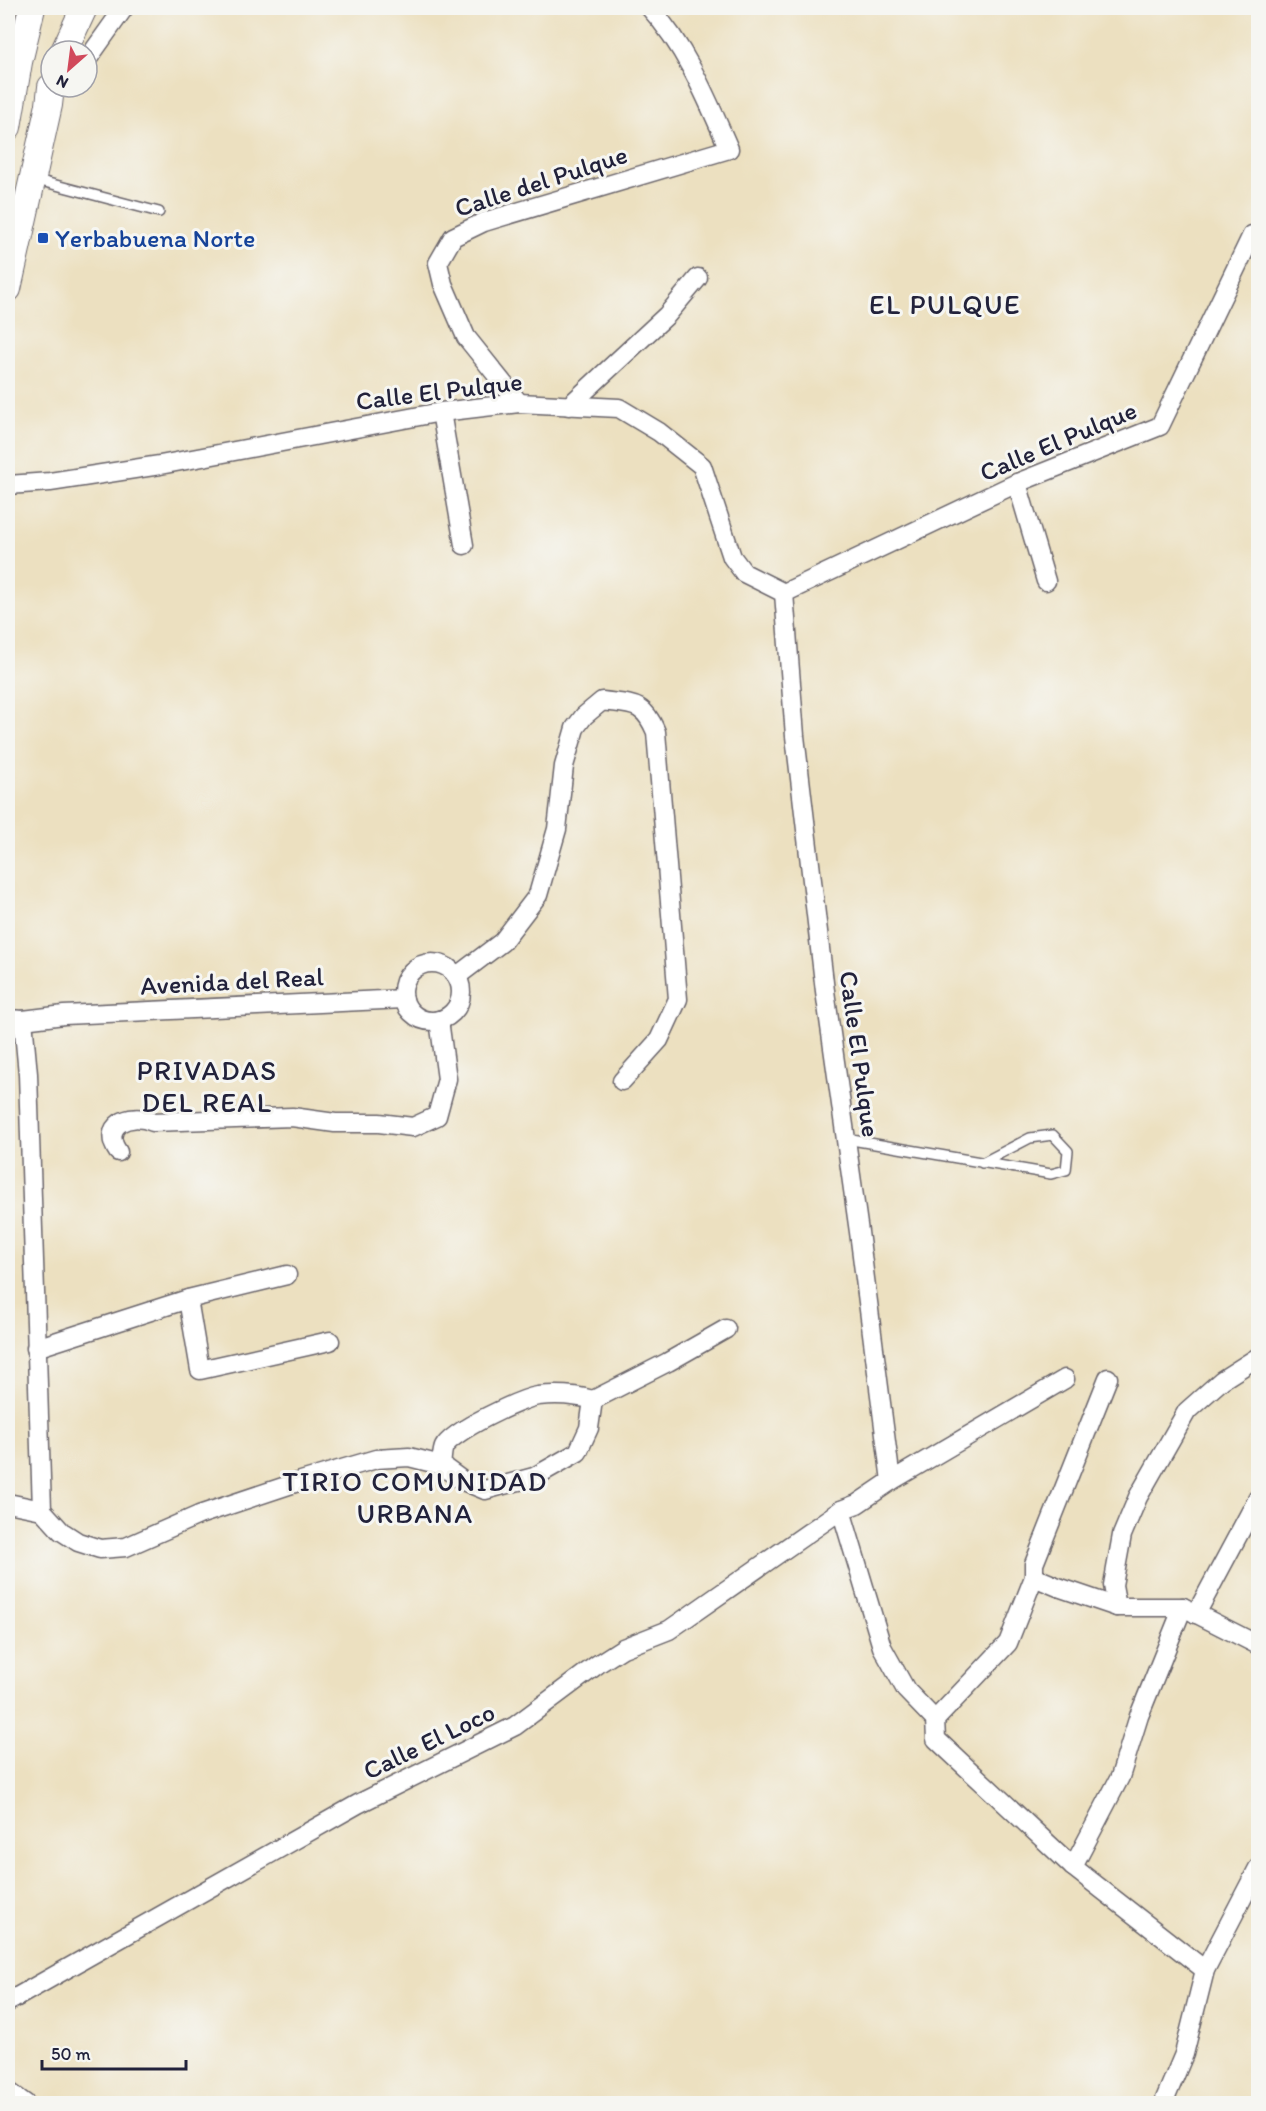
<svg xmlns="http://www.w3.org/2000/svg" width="1266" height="2111" viewBox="0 0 1266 2111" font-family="Itim,sans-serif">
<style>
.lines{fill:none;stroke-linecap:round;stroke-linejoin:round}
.lane-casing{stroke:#69646a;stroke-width:12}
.street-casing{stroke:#69646a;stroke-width:21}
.secondary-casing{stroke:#69646a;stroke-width:28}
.lane{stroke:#fff;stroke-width:9}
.street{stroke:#fff;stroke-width:18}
.secondary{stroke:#fff;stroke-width:26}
.transit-dot{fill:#1a4fb4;stroke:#f6f6f2;stroke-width:2}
.labels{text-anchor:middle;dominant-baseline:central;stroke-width:6;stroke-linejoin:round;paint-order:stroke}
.street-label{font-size:26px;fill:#22223b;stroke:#f6f6f2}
.transit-label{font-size:26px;fill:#164399;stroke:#f6f6f2;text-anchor:start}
.quarter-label{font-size:28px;letter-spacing:1.5px;fill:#22223b;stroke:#f6f6f2}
</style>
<rect width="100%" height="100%" fill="#f6f6f2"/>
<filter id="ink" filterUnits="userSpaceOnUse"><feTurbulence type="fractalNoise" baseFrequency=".0167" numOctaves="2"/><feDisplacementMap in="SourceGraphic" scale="12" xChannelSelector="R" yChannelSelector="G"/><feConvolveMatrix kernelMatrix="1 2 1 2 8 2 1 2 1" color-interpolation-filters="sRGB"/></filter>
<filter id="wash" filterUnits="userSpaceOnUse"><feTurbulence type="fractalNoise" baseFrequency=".008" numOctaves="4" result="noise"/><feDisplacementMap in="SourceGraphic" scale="24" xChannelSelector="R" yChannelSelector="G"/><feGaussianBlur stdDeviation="1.35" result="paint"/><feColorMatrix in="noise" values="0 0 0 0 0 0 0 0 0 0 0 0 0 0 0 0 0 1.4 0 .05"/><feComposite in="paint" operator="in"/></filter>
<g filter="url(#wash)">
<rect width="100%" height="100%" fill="#ece0c0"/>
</g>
<g filter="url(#ink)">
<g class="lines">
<defs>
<g id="lane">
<path d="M33,179l126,33"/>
<path d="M846,1139l205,35 15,-4 2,-19 -15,-16 -23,3 -48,25"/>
</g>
<g id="street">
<path d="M87,60l37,-52"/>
<path d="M519,403l-53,-66 -23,-53 -5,-21 15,-26 31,-15 245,-73c-21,-48 -43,-102 -79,-141"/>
<path d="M569,406l98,-91 31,-37"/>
<path d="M441,412l23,133"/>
<path d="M1017,483l29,98"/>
<path d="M8,485l42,-3 110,-17 281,-53 78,-9 100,5 40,24 43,34 30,91 12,16 40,20 11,143 30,255 34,241 32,249 -34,23 -16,6 -172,120 -46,18 -25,16 -83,62 -157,78 -350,198"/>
<path d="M784,593l233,-110 143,-57 92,-191"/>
<circle cx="432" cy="992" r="29"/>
<path d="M457,976l45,-34 36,-47 19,-66 7,-63 11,-38 9,-12 18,-15c30,4 41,0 54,31l22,267 -19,41 -37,41"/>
<path d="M8,1019l15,1 41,-5 340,-16"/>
<path d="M23,1020l5,54 14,436 19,21 17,11 22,7 26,-2 73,-32 102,-34 75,-22 33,-2 32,8 22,16 22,9 49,-13 44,-25 11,-24 4,-28"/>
<path d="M118,1152c-18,-26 11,-41 35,-30l139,-5 43,6h44l34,4 24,-11 10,-37 -8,-59"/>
<path d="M188,1299l12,71 130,-29"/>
<path d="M36,1348l152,-49 99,-24"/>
<path d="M593,1400l75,-38 58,-33"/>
<path d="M441,1465c1,-5 1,-14 3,-18 8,-16 76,-48 94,-51 19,-2 37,-1 55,4"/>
<path d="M891,1481l174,-102"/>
<path d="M8,1503l34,7"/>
<path d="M841,1510l41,137 24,43 29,30 1,19 137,128 132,103"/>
<path d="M1034,1577l24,10 59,20h66l75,38"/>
<path d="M1117,1607l-4,-22 9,-50 16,-38 49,-86 35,-31 36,-23"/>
<path d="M1196,1614l62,-116"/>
<path d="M935,1720l73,-77 26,-66v-13l74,-186"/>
<path d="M1073,1867l47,-90 19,-61 44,-109"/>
<path d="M8,2091l18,13"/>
<path d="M1163,2104l21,-50 21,-84 53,-102"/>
</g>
<g id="secondary">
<path d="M64,51l20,-43"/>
<path d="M8,127l11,-65 13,-54"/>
<path d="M8,289l41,-184 2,-18"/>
</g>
</defs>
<use href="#lane" class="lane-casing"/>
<use href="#street" class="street-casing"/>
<use href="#secondary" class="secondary-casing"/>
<use href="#lane" class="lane"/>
<use href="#street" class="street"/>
<use href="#secondary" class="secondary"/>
</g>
</g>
<rect class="transit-dot" x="37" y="232" width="12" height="12" rx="3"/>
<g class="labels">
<g class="street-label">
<text transform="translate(541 181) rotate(-18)">Calle del Pulque</text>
<text transform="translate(439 391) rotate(-7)">Calle El Pulque</text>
<text transform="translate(1058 441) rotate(-23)">Calle El Pulque</text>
<text transform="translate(232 981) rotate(-3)">Avenida del Real</text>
<text transform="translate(860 1054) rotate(82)">Calle El Pulque</text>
<text transform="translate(429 1741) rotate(-26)">Calle El Loco</text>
</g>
<g class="transit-label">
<text x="55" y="238">Yerbabuena Norte</text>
</g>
<g class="quarter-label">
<text x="945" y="304">EL PULQUE</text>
<text x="207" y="1070">PRIVADAS<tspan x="207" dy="32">DEL REAL</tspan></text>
<text x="415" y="1481">TIRIO COMUNIDAD<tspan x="415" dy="32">URBANA</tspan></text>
</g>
</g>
<rect width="1266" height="2111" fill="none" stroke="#f6f6f2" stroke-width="30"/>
<g transform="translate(69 69) rotate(208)"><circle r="28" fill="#f6f6f2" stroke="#a1a1a9" stroke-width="1.5"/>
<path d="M0-4.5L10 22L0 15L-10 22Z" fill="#d1495b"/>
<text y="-9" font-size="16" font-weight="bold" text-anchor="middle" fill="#22223b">N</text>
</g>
<path d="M42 2060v9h144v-9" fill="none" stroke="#22223b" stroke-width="3"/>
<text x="51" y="2060" font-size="18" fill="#22223b" stroke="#f6f6f2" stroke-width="4.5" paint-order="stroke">50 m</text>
</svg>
